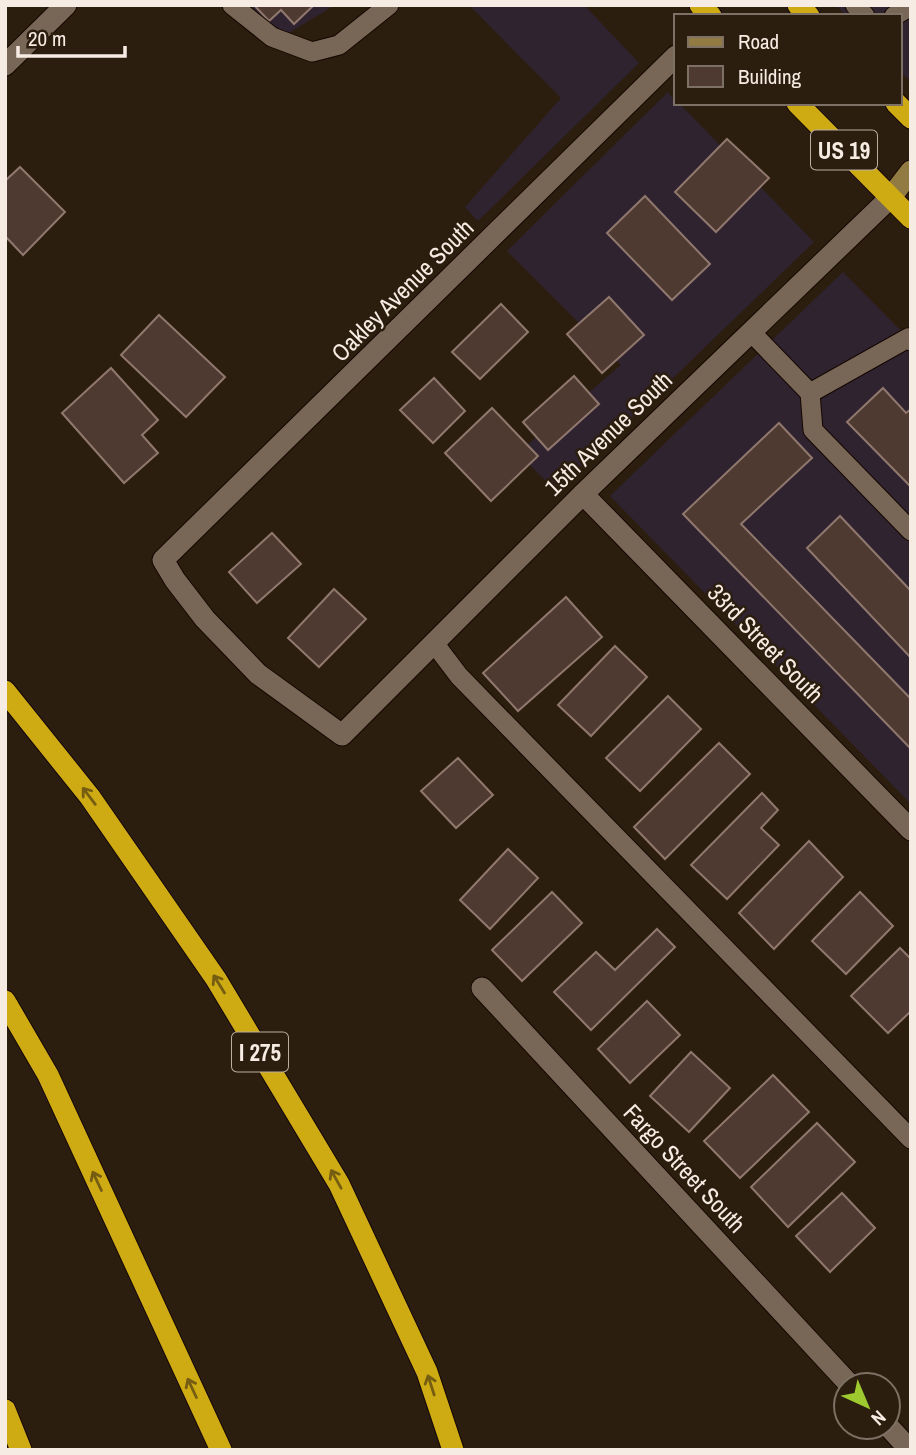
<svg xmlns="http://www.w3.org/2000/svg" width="916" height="1455" viewBox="0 0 916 1455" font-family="'Archivo Narrow',sans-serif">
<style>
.commercial{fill:#302330}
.building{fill:#4f3a32;stroke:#90786e;stroke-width:2}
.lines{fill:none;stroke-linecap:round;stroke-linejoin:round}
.lane-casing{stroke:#140700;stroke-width:21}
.street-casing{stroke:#140700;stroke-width:23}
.secondary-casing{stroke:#140700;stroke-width:23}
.highway-casing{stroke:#140700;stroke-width:23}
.lane{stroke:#786756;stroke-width:19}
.street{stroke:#786756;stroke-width:21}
.secondary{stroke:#927b42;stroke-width:21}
.highway{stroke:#ceaa13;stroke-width:21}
.oneway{stroke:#755d11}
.labels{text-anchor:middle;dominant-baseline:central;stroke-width:5;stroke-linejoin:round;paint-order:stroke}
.shield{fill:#2c1e0f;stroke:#baaea3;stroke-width:2}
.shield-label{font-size:23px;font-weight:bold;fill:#f7ece3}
.street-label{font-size:24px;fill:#f7ece3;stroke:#2c1e0f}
</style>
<rect width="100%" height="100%" fill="#2c1e0f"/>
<g class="commercial">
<path d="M237,5h98l-63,38z"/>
<path d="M469,5h115l55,58 -161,158 -13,-14 96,-109z"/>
<path d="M836,5h75v77l-11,-11v-55h-54z"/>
<path d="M668,92l8,11h3l135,139 -258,249 -38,-38 103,-88 -114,-114z"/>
<path d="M843,272l68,69v463l-301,-308z"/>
</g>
<g class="building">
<path d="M254,5h60l-20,19 -13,-14 -12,11z"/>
<path d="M727,139l42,39 -53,54 -41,-40z"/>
<path d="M20,167l45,45 -42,43 -18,-19v-55z"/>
<path d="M645,196l65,68 -38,36 -65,-67z"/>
<path d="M609,297l35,38 -42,38 -35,-39z"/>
<path d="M501,304l27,28 -48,47 -28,-27z"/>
<path d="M159,315l66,62 -39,40 -65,-62z"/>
<path d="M111,368l47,52 -16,15 16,18 -34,30 -62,-70z"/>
<path d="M574,376l25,28 -51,46 -25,-28z"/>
<path d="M434,378l31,33 -32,32 -33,-33z"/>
<path d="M883,388l23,25 5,-4v78l-64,-65z"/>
<path d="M492,408l46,48 -47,45 -46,-48z"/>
<path d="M779,423l33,35 -71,66 170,175v50l-228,-235z"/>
<path d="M840,516l71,75v67l-104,-110z"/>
<path d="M272,533l29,31 -44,39 -28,-31z"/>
<path d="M334,589l32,30 -47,48 -31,-29z"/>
<path d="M566,597l36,40 -84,74 -35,-38z"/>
<path d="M615,646l32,31 -56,59 -33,-31z"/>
<path d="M668,696l33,33 -61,62 -34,-33z"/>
<path d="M719,743l31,31 -85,85 -31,-32z"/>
<path d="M458,758l35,37 -37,33 -35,-37z"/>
<path d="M762,793l16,17 -17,18 18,17 -52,54 -36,-34z"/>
<path d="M809,841l34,36 -69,72 -35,-36z"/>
<path d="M508,849l30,29 -48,51 -30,-29z"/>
<path d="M552,892l30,31 -60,58 -30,-31z"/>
<path d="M860,892l33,34 -47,48 -34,-33z"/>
<path d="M657,929l18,18 -84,83 -37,-38 42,-40 19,18z"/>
<path d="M900,948l11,11v52l-23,22 -37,-37z"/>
<path d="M647,1001l33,34 -50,48 -32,-34z"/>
<path d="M691,1052l39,36 -41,44 -39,-36z"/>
<path d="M773,1075l36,37 -69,66 -36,-37z"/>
<path d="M817,1123l38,39 -67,65 -37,-40z"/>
<path d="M842,1193l33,35 -45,44 -34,-36z"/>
</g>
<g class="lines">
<defs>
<g id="lane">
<path d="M232,5l40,32 40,15 27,-7 50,-40"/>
<path d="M855,5l10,11"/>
<path d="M894,16l17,-10"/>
<path d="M751,332l59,61 98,-55 3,3"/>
<path d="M810,393l3,37 98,101"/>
<path d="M434,643l25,33 452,463"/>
</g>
<g id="street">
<path d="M676,56l-513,504 12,20 30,39 53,55 84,61 241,-241 308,-297"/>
<path d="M5,65l61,-60"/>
<path d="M583,494l328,336"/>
<path d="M482,988l368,397"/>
<path d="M888,1426l22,24"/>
</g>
<path id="secondary" d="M891,197l20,-26"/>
<g id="highway">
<path d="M700,5l11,11"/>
<path d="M798,5l11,11"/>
<path d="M797,103l114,115"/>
<path d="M896,103l15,15"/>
<path d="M5,691l85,106 126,182 123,205 88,188 26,78"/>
<path d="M5,1001l43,74 173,375"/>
<path d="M5,1410l16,40"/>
</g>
</defs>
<use href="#lane" class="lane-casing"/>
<use href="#street" class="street-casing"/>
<use href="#secondary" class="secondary-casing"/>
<use href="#highway" class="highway-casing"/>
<use href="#lane" class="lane"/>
<use href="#street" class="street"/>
<use href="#secondary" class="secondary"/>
<use href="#highway" class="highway"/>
</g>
<defs><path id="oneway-shaft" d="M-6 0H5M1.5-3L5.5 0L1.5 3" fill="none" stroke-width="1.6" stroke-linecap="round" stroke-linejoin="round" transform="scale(1.75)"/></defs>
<g class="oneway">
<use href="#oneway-shaft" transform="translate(89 796) rotate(-127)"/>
<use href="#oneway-shaft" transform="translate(219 984) rotate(-122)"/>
<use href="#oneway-shaft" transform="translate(336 1179) rotate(-119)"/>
<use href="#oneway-shaft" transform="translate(97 1181) rotate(-115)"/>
<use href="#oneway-shaft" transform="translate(431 1385) rotate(-108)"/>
<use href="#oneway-shaft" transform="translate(192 1388) rotate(-115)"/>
</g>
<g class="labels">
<g class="shield">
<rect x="811" y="130.5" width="66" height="39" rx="5"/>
<rect x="232" y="1032.5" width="56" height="39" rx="5"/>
</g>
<g class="shield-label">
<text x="844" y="150">US 19</text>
<text x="260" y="1052">I 275</text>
</g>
<g class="street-label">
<text transform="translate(402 290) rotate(-45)">Oakley Avenue South</text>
<text transform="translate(608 433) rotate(-44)">15th Avenue South</text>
<text transform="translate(766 643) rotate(46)">33rd Street South</text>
<text transform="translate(685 1168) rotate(47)">Fargo Street South</text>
</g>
</g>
<rect width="916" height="1455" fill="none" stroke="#f7ece3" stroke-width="14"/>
<rect x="674" y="14" width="228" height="91" fill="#2c1e0f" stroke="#7d7064" stroke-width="2"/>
<rect x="688" y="37" width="35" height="10" fill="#927b42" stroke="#7d7064" stroke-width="2"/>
<text x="738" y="49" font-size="21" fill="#f7ece3">Road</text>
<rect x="688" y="66" width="35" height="21" fill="#4f3a32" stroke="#7d7064" stroke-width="2"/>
<text x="738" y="84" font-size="21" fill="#f7ece3">Building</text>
<g transform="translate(867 1406) rotate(136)"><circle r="33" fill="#2c1e0f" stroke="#7d7064" stroke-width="2"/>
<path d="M0-5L12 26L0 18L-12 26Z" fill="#9eca2f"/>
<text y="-10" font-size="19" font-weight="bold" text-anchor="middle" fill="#f7ece3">N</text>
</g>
<path d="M18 46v10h107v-10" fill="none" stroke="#f7ece3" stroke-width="3.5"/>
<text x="28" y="46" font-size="21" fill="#f7ece3" stroke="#2c1e0f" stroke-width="5" paint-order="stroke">20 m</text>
</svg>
